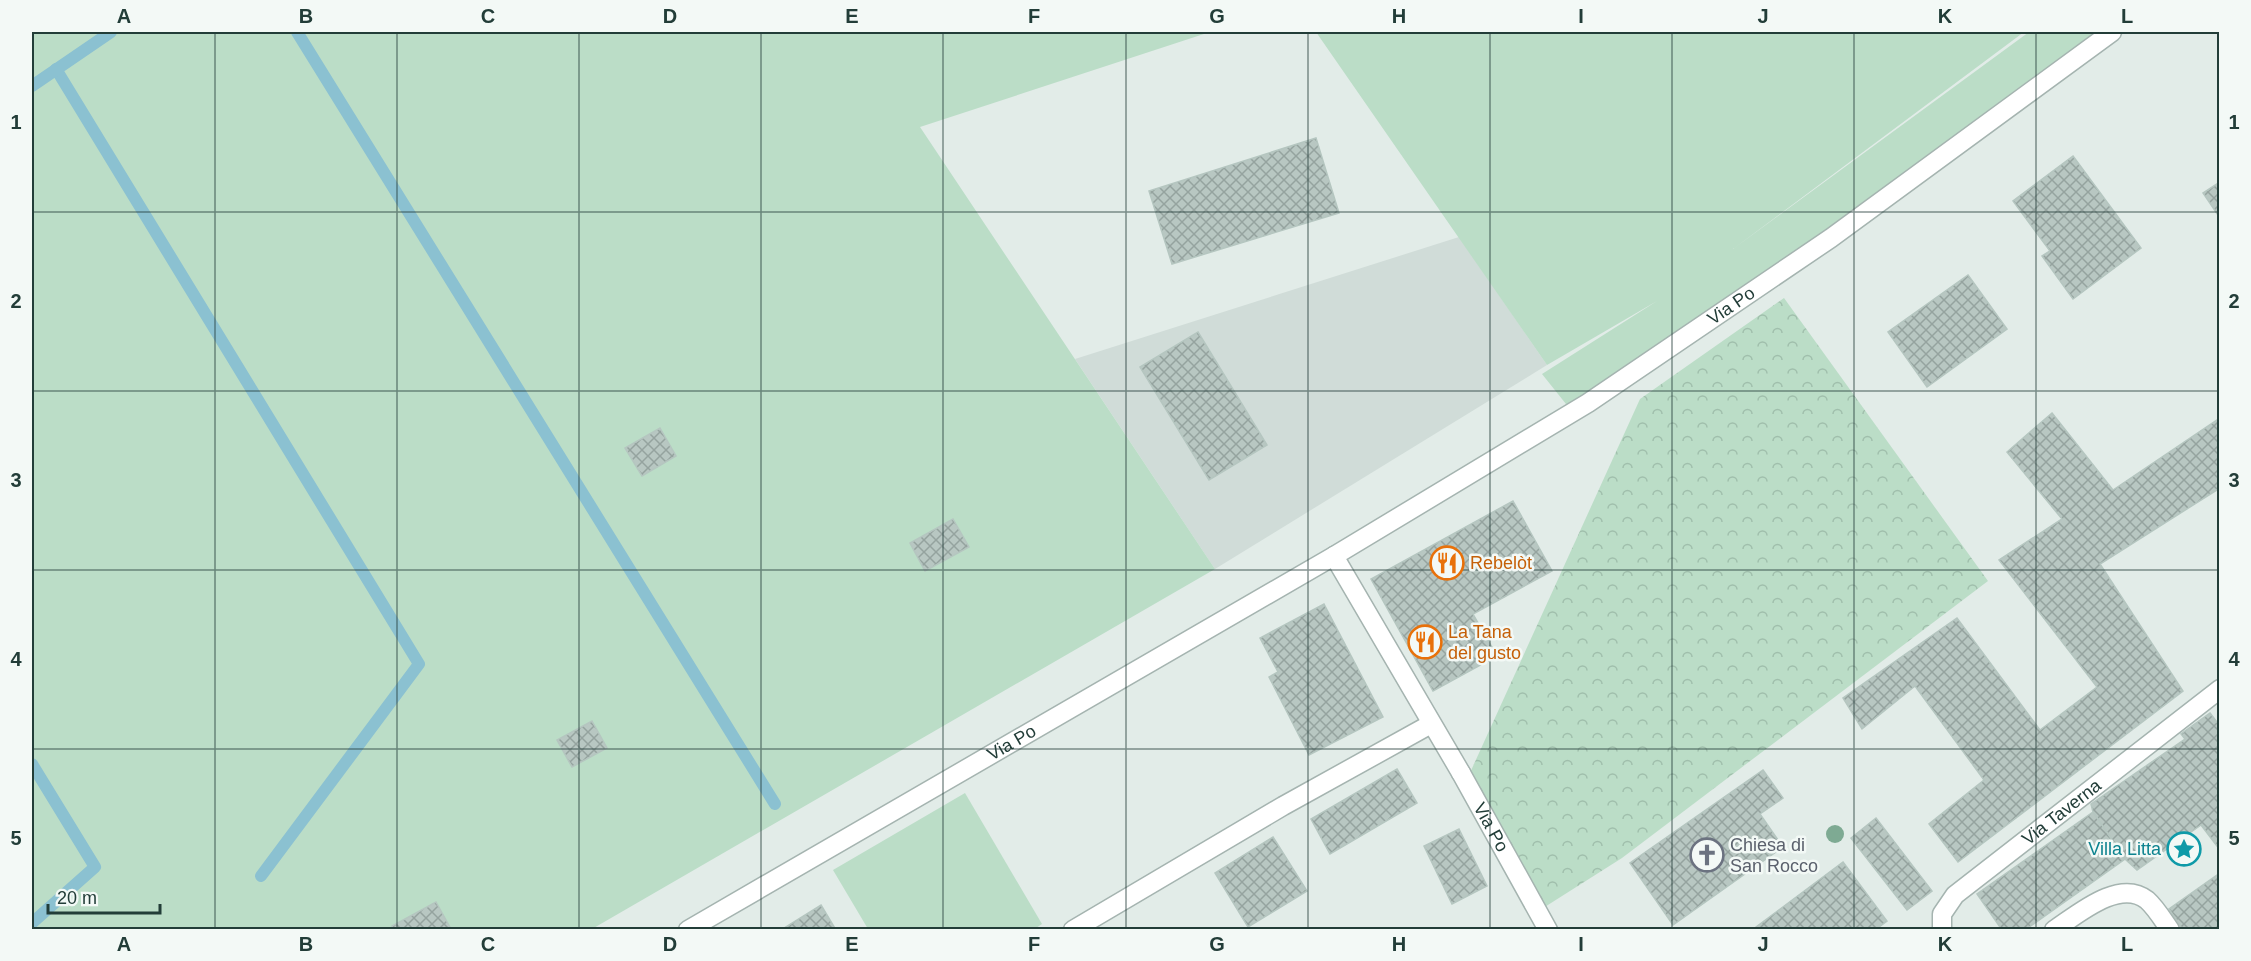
<svg xmlns="http://www.w3.org/2000/svg" width="2251" height="961" viewBox="0 0 2251 961" font-family="Helvetica,sans-serif">
<style>
.built{fill:#d0dcd8}
.grass{fill:#bbddc7}
.park{fill:url(#park-crowns)}
.lines{fill:none;stroke-linecap:round;stroke-linejoin:round}
.stream{stroke:#8bc1d1;stroke-width:12}
.building{fill:url(#building-cross-hatch);stroke:#b5c6c0;stroke-width:1.5}
.pedestrian-casing{stroke:#a5b4b0;stroke-width:21}
.minor-casing{stroke:#a5b4b0;stroke-width:21}
.tertiary-casing{stroke:#a5b4b0;stroke-width:21}
.pedestrian{stroke:#fff;stroke-width:18}
.minor{stroke:#fff;stroke-width:18}
.tertiary{stroke:#fff;stroke-width:18}
.tree{fill:#7eaa93}
.grid{fill:none;stroke:#223d38;stroke-width:1.5;stroke-opacity:0.55}
.labels{text-anchor:middle;dominant-baseline:central;stroke-width:5;stroke-linejoin:round;paint-order:stroke}
.street-label{font-size:18px;fill:#223d38;stroke:#f3f9f6}
.food-label{font-size:18px;fill:#c56008;stroke:#f3f9f6;text-anchor:start}
.worship-label{font-size:18px;fill:#5b616d;stroke:#f3f9f6;text-anchor:start}
.culture-label{font-size:18px;fill:#0d838f;stroke:#f3f9f6;text-anchor:end}
.neatline{fill:none;stroke:#223d38;stroke-width:2}
.grid-label{font-size:20px;text-anchor:middle;font-weight:bold;fill:#223d38}
</style>
<defs>
<pattern id="park-crowns" width="20" height="18" patternUnits="userSpaceOnUse" patternTransform="scale(1.5)"><rect width="20" height="18" fill="#bbddc7"/><path d="M2 6a3 3 0 1 1 6 0M12 15a3 3 0 1 1 6 0" fill="none" stroke="#a0bfac"/></pattern>
<pattern id="building-cross-hatch" width="8" height="8" patternUnits="userSpaceOnUse" patternTransform="scale(1.5)"><rect width="8" height="8" fill="#b8c7c2"/><path d="M0 0l8 8M0 8l8-8" fill="none" stroke="#95a39f"/></pattern>
</defs>
<rect width="100%" height="100%" fill="#e2ece8"/>
<path class="built" d="M1459,237l88,128 -332,204 -140,-210z"/>
<g class="grass">
<path d="M32,32h1178l-290,95 295,442 -623,360h-560z"/>
<path d="M1316,32h708l-291,217 296,-217h85l-540,382 -32,-40 115,-73 -110,64z"/>
<path d="M965,793l77,131 -9,6 -165,-1 -35,-59z"/>
</g>
<path class="park" d="M1784,298l204,283 -366,277 -82,52 -71,-135 171,-376z"/>
<g class="lines">
<g class="stream">
<path d="M297,32l478,772"/>
<path d="M56,69l363,595 -158,212"/>
<path d="M32,86l79,-54"/>
<path d="M32,764l63,103 -63,56"/>
</g>
</g>
<g class="building">
<path d="M1316,138l23,75 -167,51 -23,-73z"/>
<path d="M2073,156l68,92 -68,51 -31,-43 8,-5 -37,-50z"/>
<path d="M2220,182v36l-17,-25z"/>
<path d="M1968,275l39,54 -80,58 -39,-55z"/>
<path d="M1198,332l69,113 -58,35 -69,-113z"/>
<path d="M2052,413l61,77 107,-72v70l-120,76 83,127 -225,171 -29,-38 55,-44 -69,-94 -53,43 -19,-31 114,-80 83,112 57,-43 -98,-127 63,-41 -55,-67z"/>
<path d="M660,428l16,28 -34,20 -17,-28z"/>
<path d="M1513,501l39,70 -79,43 24,42 -64,35 -62,-112z"/>
<path d="M953,519l16,28 -44,24 -15,-28z"/>
<path d="M1324,604l59,113 -74,38 -40,-78 9,-5 -18,-34z"/>
<path d="M2210,713l10,13v124l-19,-25 -64,45 -12,-11 -32,-47 -2,-8 94,-65 -4,-5z"/>
<path d="M592,721l15,27 -35,19 -15,-27z"/>
<path d="M1397,769l20,34 -87,51 -19,-35z"/>
<path d="M1763,770l20,28 -23,16 23,33 -110,78 -43,-62z"/>
<path d="M2093,812l32,47 -100,71h-23l-25,-36z"/>
<path d="M1876,818l56,73 -25,19 -56,-72z"/>
<path d="M1459,829l28,57 -35,18 -28,-58z"/>
<path d="M1273,837l34,54 -59,36 -33,-54z"/>
<path d="M1843,862l44,59 -12,9h-118l-1,-3z"/>
<path d="M2220,873v57h-37l-14,-21z"/>
<path d="M436,902l15,27 -57,1 -2,-4z"/>
<path d="M821,905l15,25h-55z"/>
</g>
<g class="lines">
<defs>
<g id="pedestrian">
<path id="s1" d="M1461,773l87,157"/>
</g>
<g id="minor">
<path d="M1334,556l127,217"/>
<path d="M1073,930l210,-124 148,-82"/>
<path id="s2" d="M1942,930v-16l13,-19 265,-206"/>
<path d="M2054,930c23,-15 65,-52 93,-30 9,8 16,20 23,30"/>
</g>
<g id="tertiary">
<path id="s3" d="M688,930l646,-374 254,-153 243,-165 281,-206"/>
</g>
</defs>
<use href="#pedestrian" class="pedestrian-casing"/>
<use href="#minor" class="minor-casing"/>
<use href="#tertiary" class="tertiary-casing"/>
<use href="#pedestrian" class="pedestrian"/>
<use href="#minor" class="minor"/>
<use href="#tertiary" class="tertiary"/>
</g>
<circle class="tree" cx="1835" cy="834" r="9"/>
<path class="grid" d="M215,32v898M397,32v898M579,32v898M761,32v898M943,32v898M1126,32v898M1308,32v898M1490,32v898M1672,32v898M1854,32v898M2036,32v898M32,212h2188M32,391h2188M32,570h2188M32,749h2188"/>
<defs>
<symbol id="restaurant-ring" viewBox="-11 -11 22 22"><circle r="9.5" fill="#f3f9f6" stroke="#e8710a" stroke-width="1.5"/><path d="M-5-6h1v4h1v-4h1v4h1v-4h1v5L-1.5 .5V6h-2V.5L-5-1ZM5-6V6H3V1.5H1.5Q1.5-4 5-6Z" fill="#e8710a"/></symbol>
<symbol id="sight-ring" viewBox="-11 -11 22 22"><circle r="9.5" fill="#f3f9f6" stroke="#0f9aa8" stroke-width="1.5"/><path d="M0-6L1.8-2.2L6-1.7L2.9 1.2L3.7 5.4L0 3.3L-3.7 5.4L-2.9 1.2L-6-1.7L-1.8-2.2Z" fill="#0f9aa8"/></symbol>
<symbol id="church-ring" viewBox="-11 -11 22 22"><circle r="9.5" fill="#f3f9f6" stroke="#6b7280" stroke-width="1.5"/><path d="M-1.2-6h2.4v3.5h3.3v2.4h-3.3V6h-2.4V-.1h-3.3v-2.4h3.3Z" fill="#6b7280"/></symbol>
</defs>
<g fill-rule="evenodd">
<use href="#restaurant-ring" x="1428" y="544" width="38" height="38"/>
<use href="#restaurant-ring" x="1406" y="623" width="38" height="38"/>
<use href="#sight-ring" x="2165" y="830" width="38" height="38"/>
<use href="#church-ring" x="1688" y="836" width="38" height="38"/>
</g>
<g class="labels">
<g class="street-label">
<text stroke="none"><textPath href="#s3" startOffset="1216">Via Po</textPath></text>
<text stroke="none"><textPath href="#s3" startOffset="374">Via Po</textPath></text>
<text stroke="none"><textPath href="#s2" startOffset="174">Via Taverna</textPath></text>
<text stroke="none"><textPath href="#s1" startOffset="62">Via Po</textPath></text>
</g>
<g class="food-label">
<text x="1470" y="563">Rebelòt</text>
<text x="1448" y="632">La Tana<tspan x="1448" dy="21">del gusto</tspan></text>
</g>
<g class="worship-label">
<text x="1730" y="845">Chiesa di<tspan x="1730" dy="21">San Rocco</tspan></text>
</g>
<g class="culture-label">
<text x="2161" y="849">Villa Litta</text>
</g>
</g>
<rect width="2251" height="961" fill="none" stroke="#f3f9f6" stroke-width="66"/>
<path d="M48 904v9h112v-9" fill="none" stroke="#223d38" stroke-width="3"/>
<text x="57" y="904" font-size="18" fill="#223d38" stroke="#f3f9f6" stroke-width="4.5" paint-order="stroke">20 m</text>
<rect x="33" y="33" width="2185" height="895" class="neatline"/>
<g class="grid-label">
<text x="124" y="23">A</text>
<text x="306" y="23">B</text>
<text x="488" y="23">C</text>
<text x="670" y="23">D</text>
<text x="852" y="23">E</text>
<text x="1034" y="23">F</text>
<text x="1217" y="23">G</text>
<text x="1399" y="23">H</text>
<text x="1581" y="23">I</text>
<text x="1763" y="23">J</text>
<text x="1945" y="23">K</text>
<text x="2127" y="23">L</text>
<text x="16" y="129">1</text>
<text x="2234" y="129">1</text>
<text x="16" y="308">2</text>
<text x="2234" y="308">2</text>
<text x="16" y="487">3</text>
<text x="2234" y="487">3</text>
<text x="16" y="666">4</text>
<text x="2234" y="666">4</text>
<text x="16" y="845">5</text>
<text x="2234" y="845">5</text>
<text x="124" y="951">A</text>
<text x="306" y="951">B</text>
<text x="488" y="951">C</text>
<text x="670" y="951">D</text>
<text x="852" y="951">E</text>
<text x="1034" y="951">F</text>
<text x="1217" y="951">G</text>
<text x="1399" y="951">H</text>
<text x="1581" y="951">I</text>
<text x="1763" y="951">J</text>
<text x="1945" y="951">K</text>
<text x="2127" y="951">L</text>
</g>
</svg>
